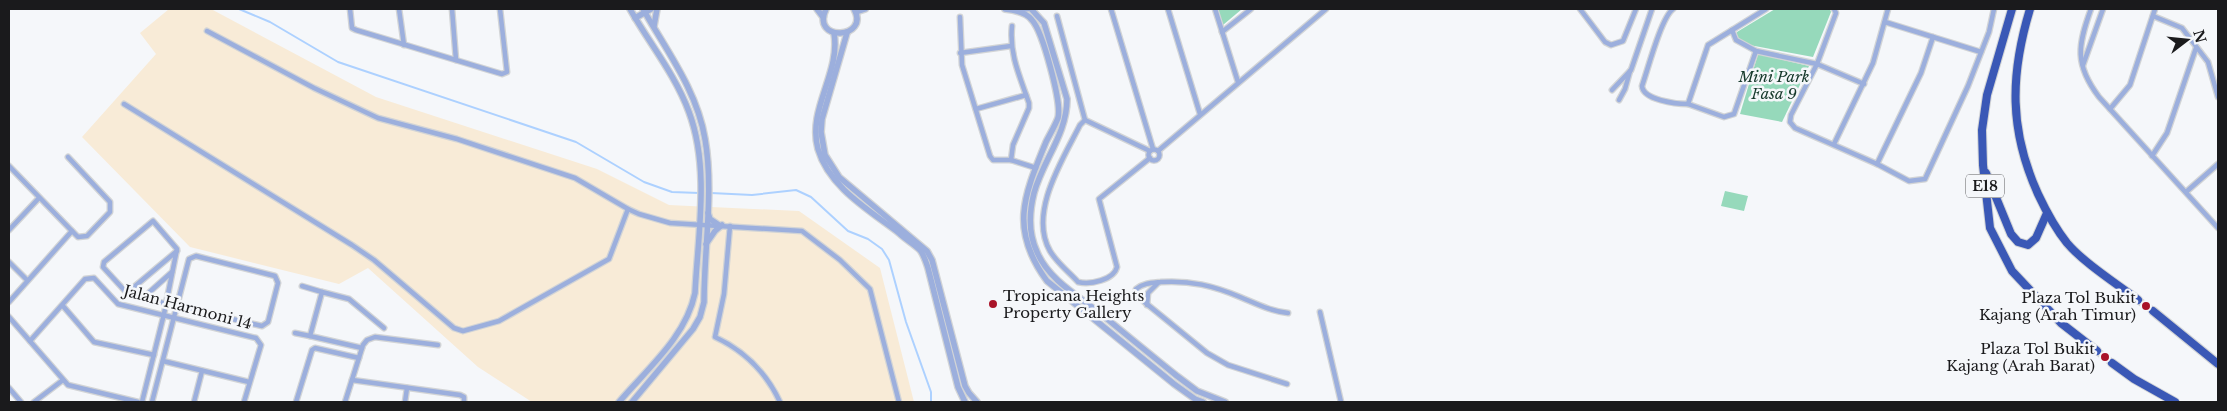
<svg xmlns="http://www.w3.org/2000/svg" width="2227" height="411" viewBox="0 0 2227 411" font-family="'Libre Baskerville',serif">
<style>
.industrial{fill:#f8ebd7}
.green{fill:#96d9bb}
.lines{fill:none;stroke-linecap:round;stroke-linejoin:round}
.stream{stroke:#add1ff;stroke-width:2}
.motorway-tunnel{stroke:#d4d6d9;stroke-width:8;stroke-dasharray:8 4;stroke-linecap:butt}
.minor-casing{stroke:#d2d4d6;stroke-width:7}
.tertiary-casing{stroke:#d2d4d6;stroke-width:8}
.motorway-casing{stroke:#d2d4d6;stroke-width:10}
.minor{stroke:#9cafdd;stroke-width:4.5}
.tertiary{stroke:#9cafdd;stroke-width:5.5}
.motorway{stroke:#3a58b6;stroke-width:8}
.poi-dot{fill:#a91328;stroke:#f5f7fa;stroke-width:2}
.labels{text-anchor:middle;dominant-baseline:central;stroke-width:5;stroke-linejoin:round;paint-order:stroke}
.shield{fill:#f5f7fa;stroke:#5c5c5f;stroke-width:1}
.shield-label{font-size:14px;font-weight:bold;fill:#1a1a1c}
.park-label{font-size:15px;font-style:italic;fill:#14382a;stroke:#f5f7fa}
.poi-label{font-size:15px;fill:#1a1a1c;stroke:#f5f7fa;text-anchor:end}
.street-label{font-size:15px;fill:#1a1a1c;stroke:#f5f7fa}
</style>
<rect width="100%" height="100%" fill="#f5f7fa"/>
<path class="industrial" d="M169,9h42l165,88 221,72 72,36 130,6 81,57 34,134h-382l-54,-35 -110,-99 -29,16 -149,-37 -108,-110 74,-83 -16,-21z"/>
<g class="green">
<path d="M1218,9h24l-19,16z"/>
<path d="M1775,9h55l1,3 -18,45 -69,-13 -7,-7v-5z"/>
<path d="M1758,54l51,12 -27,56 -42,-8z"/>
<path d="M1725,191l23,5 -4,15 -23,-5z"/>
</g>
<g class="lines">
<g class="stream">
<path d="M239,9l31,13 68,40 238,80 68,40 28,10 27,1"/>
<path d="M711,193l41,2 44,-5 15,7 37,34 20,8 14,10 7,11 17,62 25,70v10"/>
</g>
<g class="motorway-tunnel">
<path d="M2138,300l15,11"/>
<path d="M2097,351l15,12"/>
</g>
<defs>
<g id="minor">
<path d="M350,9l2,19 4,2 146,44 5,-2 -7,-63"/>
<path d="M399,9l5,36"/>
<path d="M452,9l4,51"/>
<path d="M1111,9l42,140"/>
<path d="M1168,9l32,105"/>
<path d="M1215,9l23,73"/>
<path d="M1580,9l25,33 6,3 12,-4 13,-32"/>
<path d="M1673,9c-12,9 -25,60 -31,77 1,14 34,18 46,18"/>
<path d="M1834,9l2,4 -19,51 -26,51 -1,7 5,6 82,36 32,17 16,-2 43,-93 21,-54 5,-23"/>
<path d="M2091,9c-13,36 -17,55 8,88l119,131"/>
<path d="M1017,10l11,-1"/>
<path d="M1057,16l28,104"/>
<path d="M2153,16l29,12 26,34 10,35"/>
<path d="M960,17l2,48 28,91 3,4h18l25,8"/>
<path d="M1885,22l96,30"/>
<path d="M1732,30l4,10 20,11 61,13 47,20"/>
<path d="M207,31l107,57 64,30 79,21 118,39 53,31 11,5 31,9 132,8 38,29 30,29 29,113"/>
<path d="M1222,32l29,-23"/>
<path d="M1756,51l-22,63 -10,3 -36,-13 20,-59 58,-36"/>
<path d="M960,53l51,-7"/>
<path d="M2083,65l20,-56"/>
<path d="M1612,90l19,-20 21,-61"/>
<path d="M1619,100l6,-11 5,-18"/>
<path d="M124,104l228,141 22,15 80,68 9,3 36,-10 110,-62 19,-50"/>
<path d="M976,109l50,-14"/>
<path d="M2110,109l20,-24 25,-76"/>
<path d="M1834,144l39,-81 15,-54"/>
<circle cx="1154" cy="155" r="5.5"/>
<path d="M1158,151l168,-142"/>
<path d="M2152,156l15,-23 29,-85"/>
<path d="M1150,158l-51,41 18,68c-3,13 -27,18 -39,15 -9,-10 -21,-19 -28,-31 -22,-38 13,-92 30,-126l5,-5 65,31"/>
<path d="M1011,160l2,-15 16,-37v-5c-9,-26 -20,-49 -17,-77"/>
<path d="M1877,164l44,-91 12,-36"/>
<path d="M9,166l63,65 6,6 9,-1 23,-24v-10l-42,-45"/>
<path d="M2186,192l32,-28"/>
<path d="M730,226l-6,68 -9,43c30,14 51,35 65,65"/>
<path d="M9,230l30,-32"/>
<path d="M9,262l18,18"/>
<path d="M302,286l20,6"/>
<path d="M128,292l49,-41"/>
<path d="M144,297l28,-25"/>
<path d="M9,302l63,-71"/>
<path d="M1147,305l1,-12 10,-10"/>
<path d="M63,306l31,36 60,13"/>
<path d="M1320,312l21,90"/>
<path d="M9,317l59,68 70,17"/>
<path d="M295,333l15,3"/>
<path d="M30,341l55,-62 9,-1 24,26 138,34 5,7 -17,57"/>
<path d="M362,348l-52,-12 12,-44 27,7 35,29"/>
<path d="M163,361l86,21"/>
<path d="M352,380l108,15 4,2v5"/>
<path d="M1287,384l-59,-19 -21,-12 -70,-57 -1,-7c8,-6 15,-6 25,-7 29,-2 53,4 79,15 17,7 30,14 48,16"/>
<path d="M9,388l12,14"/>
<path d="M34,402l29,-22"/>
<path d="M142,402l22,-88 13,-65 -24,-28 -49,41 -1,5 22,24 41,13"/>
<path d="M152,402l37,-143 7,-3 79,20 3,7 -10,39 -6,4 -85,-20"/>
<path d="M194,402l8,-31"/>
<path d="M296,402l16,-52 3,-2 44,10"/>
<path d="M345,402l18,-57 4,-5 8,-3 63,8"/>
<path d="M405,402l2,-14"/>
</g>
<g id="tertiary">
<path d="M817,9l6,8"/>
<path d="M826,9c-16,34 45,30 28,0"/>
<path d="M1005,9c9,1 21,3 27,11 11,12 30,83 26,98 -3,8 -8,16 -12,24 -22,54 -37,87 1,139l127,103 21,15 8,3"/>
<path d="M1031,9l13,14 23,76c0,35 -24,61 -33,94 -5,20 -6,40 3,59 11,27 41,44 63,61 25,21 51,42 77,63l20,15 28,11"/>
<path d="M856,12l9,-3"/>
<path d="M635,18l16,-9"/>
<path d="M654,26l3,-17"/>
<path d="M834,33c7,40 -27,76 -16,116 11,38 51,61 81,84 6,6 15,11 21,17 4,5 6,12 8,18l30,119 7,15"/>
<path d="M847,33l-25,86 -1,13 4,23 14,22 88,74 5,9 33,126 4,7 8,9"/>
<path d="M708,213l2,6 9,6"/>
<path d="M706,244l9,-13 7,-6"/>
<path d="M619,402c28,-33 67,-65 76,-109 3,-59 15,-125 -6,-181 -14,-38 -40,-69 -59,-103"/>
<path d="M632,402l61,-73 7,-12 4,-15c0,-52 10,-112 1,-163 -8,-49 -39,-89 -62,-130"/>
</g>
<g id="motorway">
<path d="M2012,9l-25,86 -5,35 1,35 7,63 22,43 49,52 36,28"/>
<path d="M2030,9c-20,66 -21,121 8,185 8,17 17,34 29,49 17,20 50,41 71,57"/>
<path d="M1986,173l25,61 7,8 10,3 8,-7 11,-25"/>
<path d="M2153,311l65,53"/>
<path d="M2112,363l22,16 41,23"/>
</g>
</defs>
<use href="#minor" class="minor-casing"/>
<use href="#tertiary" class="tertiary-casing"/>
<use href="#motorway" class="motorway-casing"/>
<use href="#minor" class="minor"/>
<use href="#tertiary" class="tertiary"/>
<use href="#motorway" class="motorway"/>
</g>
<g class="poi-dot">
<circle cx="993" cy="304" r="5"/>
<circle cx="2146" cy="306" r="5"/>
<circle cx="2105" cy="357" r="5"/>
</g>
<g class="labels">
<rect class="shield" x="1966" y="174.5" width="38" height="23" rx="4"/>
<g class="shield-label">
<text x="1985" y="186">E18</text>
</g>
<g class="park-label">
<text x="1774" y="76">Mini Park<tspan x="1774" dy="17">Fasa 9</tspan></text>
</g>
<g class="poi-label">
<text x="1003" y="295" text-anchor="start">Tropicana Heights<tspan x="1003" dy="17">Property Gallery</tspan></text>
<text x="2136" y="297">Plaza Tol Bukit<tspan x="2136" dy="17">Kajang (Arah Timur)</tspan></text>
<text x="2095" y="348">Plaza Tol Bukit<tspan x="2095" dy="17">Kajang (Arah Barat)</tspan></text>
</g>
<g class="street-label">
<text transform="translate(188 307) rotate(15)">Jalan Harmoni 14</text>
</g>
</g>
<rect width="2227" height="411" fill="none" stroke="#1a1a1c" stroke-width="20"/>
<g transform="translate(2187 40) rotate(74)" stroke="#f5f7fa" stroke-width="4" paint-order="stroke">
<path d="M0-4L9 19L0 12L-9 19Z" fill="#1a1a1c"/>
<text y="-8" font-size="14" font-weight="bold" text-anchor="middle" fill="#1a1a1c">N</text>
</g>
</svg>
